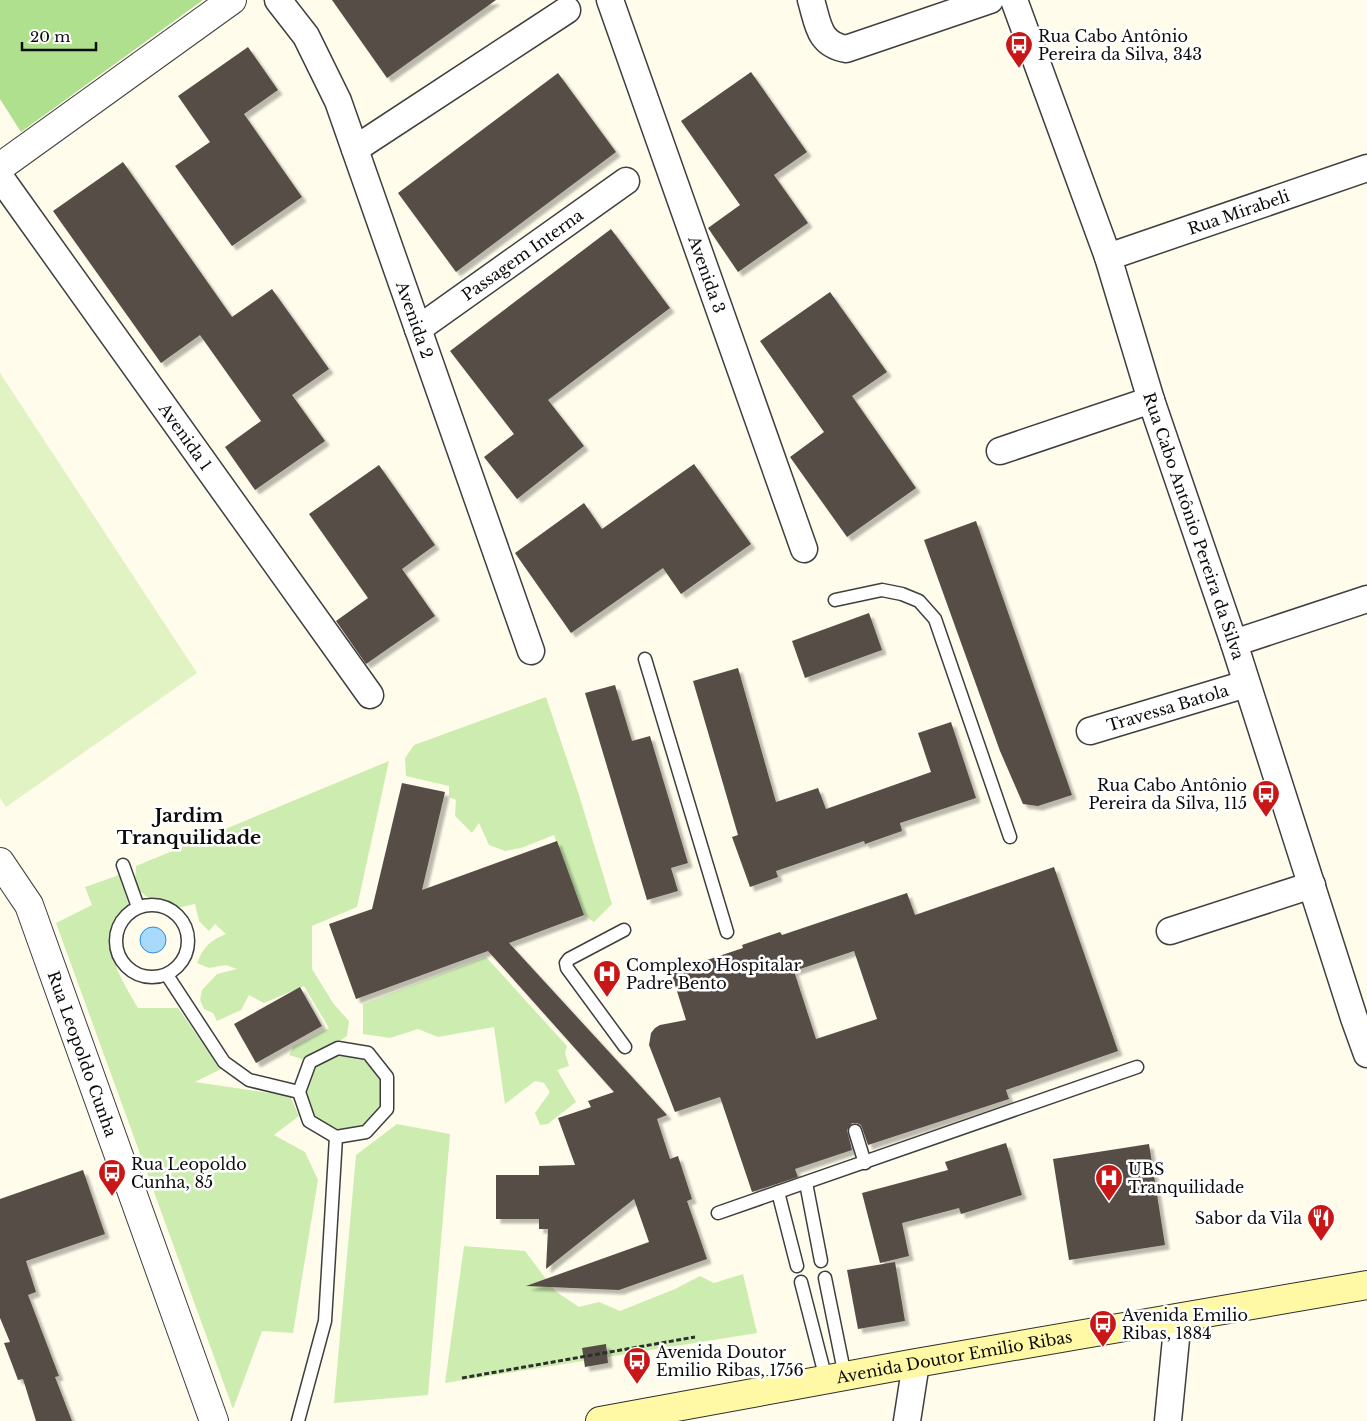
<svg xmlns="http://www.w3.org/2000/svg" width="1367" height="1421" viewBox="0 0 1367 1421" font-family="'Libre Baskerville',serif">
<style>
.green{fill:#cdedb0}
.forest{fill:#afe08e}
.pitch{fill:#e1f3c3}
.water{fill:#a9dafc;stroke:#298cdb}
.building{fill:#564d47;fill-rule:evenodd;filter:url(#shadow)}
.lines{fill:none;stroke-linecap:round;stroke-linejoin:round}
.service-casing{stroke:#3f3f3f;stroke-width:15}
.minor-casing{stroke:#3f3f3f;stroke-width:29}
.tertiary-casing{stroke:#3f3f3f;stroke-width:30}
.secondary-casing{stroke:#2e2e2e;stroke-width:30}
.path{stroke:#2e2e2e;stroke-width:3;stroke-dasharray:5 2.5;stroke-linecap:butt}
.service{stroke:#fff;stroke-width:12}
.minor{stroke:#fff;stroke-width:26}
.tertiary{stroke:#fff;stroke-width:28}
.secondary{stroke:#fff9a6;stroke-width:28}
.labels{text-anchor:middle;dominant-baseline:central;stroke-width:5;stroke-linejoin:round;paint-order:stroke}
.poi-label{font-size:16px;fill:#0c0c0c;stroke:#fff;text-anchor:start}
.street-label{font-size:16px;fill:#0c0c0c;stroke:#fff}
.quarter-label{font-size:19px;font-weight:bold;fill:#0c0c0c;stroke:#fff}
</style>
<defs>
<filter id="shadow"><feDropShadow dx="4.5" dy="4.5" stdDeviation="1" flood-color="#0004"/></filter>
</defs>
<rect width="100%" height="100%" fill="#fffceb"/>
<g class="green">
<path d="M546,697l33,98 33,109 -18,18 -10,-7 -30,-80 -33,13 -16,3 -16,-6 -10,-22 -7,10 -17,-17 1,-16 -7,-3v-11l-43,-10 -1,-18 9,-13z"/>
<path d="M389,761l-32,146 -45,19v43l21,34 16,18 -2,15 -39,25 -19,-6 4,-8 36,-19 -25,-42 -40,17 -15,-8 -8,15 -24,11 -4,-8 -9,-4 -4,-9 2,-10 15,-16 20,-5 -11,-4 -17,3 -12,-5c6,-16 14,-23 29,-29l-11,-10 -6,7 -10,-10 -4,-17 -18,4 -30,-11 -12,-10 1,-21z"/>
<path d="M119,875l10,31c-4,4 -9,9 -12,15 -17,28 7,62 21,87h40l43,61 -26,13 95,14 9,20 -25,19 31,17 13,28 -25,153 -31,-2 -29,78 -177,-486 36,-18 -7,-18z"/>
<path d="M486,957l81,89 -2,7 4,13 -12,4 19,32 -28,22 -8,1 -5,-12 15,-21 -6,-9 -9,-2 -30,23 -11,-77 -56,10 -20,-8 -28,9 -27,-4v-30z"/>
<path d="M338,1051l30,6 17,23 -1,27 -20,23 -26,3 -27,-15 -8,-26 10,-27z"/>
<path d="M397,1124l53,10 -22,261 -94,8 22,-248z"/>
<path d="M464,1246l61,5 30,40 24,16 20,-5 21,9 55,-22 25,-13 14,7 29,-9 14,59 -312,50z"/>
</g>
<path class="forest" d="M0,0h203l-182,132 -21,-33z"/>
<path class="pitch" d="M0,373l197,300 -191,134 -6,-9z"/>
<circle class="water" cx="153" cy="940" r="13"/>
<g class="building">
<path d="M332,0h164l-109,78z"/>
<path d="M248,47l30,43 -34,24 58,83 -70,49 -57,-80 35,-24 -32,-46z"/>
<path d="M751,72l56,80 -33,23 34,48 -70,49 -30,-44 32,-23 -59,-84z"/>
<path d="M558,73l58,79 -160,120 -58,-79z"/>
<path d="M123,162l109,155 40,-28 57,80 -37,26 33,46 -70,49 -30,-43 36,-26 -61,-86 -39,28 -108,-152z"/>
<path d="M611,229l59,79 -122,92 36,46 -67,53 -33,-42 30,-23 -64,-83z"/>
<path d="M830,292l57,80 -35,24 64,92 -69,49 -57,-80 34,-25 -64,-91z"/>
<path d="M694,464l57,80 -70,50 -18,-26 -92,65 -56,-80 69,-50 18,26z"/>
<path d="M379,465l56,80 -33,24 33,47 -69,48 -30,-43 32,-23 -59,-84z"/>
<path d="M976,521l96,274 -34,11 -15,-2 -23,-53 -76,-211z"/>
<path d="M869,613l13,37 -77,28 -13,-37z"/>
<path d="M738,668l38,134 42,-14 8,21 105,-37 -13,-39 33,-11 25,76 -76,25 2,8 -37,13 -1,-3 -88,30 2,6 -28,10 -18,-50 6,-2 -45,-154z"/>
<path d="M615,685l17,56 18,-5 38,127 -17,5 7,23 -31,9 -62,-207z"/>
<path d="M402,783l43,9 -23,98 135,-49 27,74 -75,28 158,172 -10,4 13,40 8,-3 14,43 -5,2 20,58 -88,31 -93,-4 123,-44 -15,-43 -88,70 2,-40h-9v-10h-43v-44h43v-9l36,-1 -17,-47 33,-11 -3,-6 26,-9 -126,-141 -132,48 -27,-75 43,-15z"/>
<path d="M1054,867l64,184 -112,39 3,9 -141,46 -7,-20 -4,-2h-5l-5,7 5,20 -57,19 3,8 -46,15 -32,-95 -45,15 -26,-67 2,-12 4,-5 5,-3 26,-5 -15,-48 72,-24 -1,-3 38,-13 2,3 125,-42 8,22zM854,951l23,68 -61,20 -22,-68z"/>
<path d="M300,987l22,39 -66,37 -22,-39z"/>
<path d="M1006,1143l16,52 -61,19 -2,-6 -57,15 7,33 -29,7 -18,-70 86,-23 -3,-8z"/>
<path d="M1149,1144l16,101 -96,15 -16,-101z"/>
<path d="M83,1170l22,64 -79,27 10,31 -8,3 31,81 -4,1 17,44h-36l-13,-42 -5,1 -14,-37 6,-1 -10,-24v-119z"/>
<path d="M895,1262l10,59 -47,8 -11,-59z"/>
<path d="M606,1344l2,19 -23,4 -3,-19z"/>
</g>
<g class="lines">
<defs>
<g id="service">
<path d="M835,600l47,-10 20,4 17,7 16,18 75,218"/>
<path d="M645,659l82,273"/>
<path d="M123,865l15,42"/>
<circle cx="152" cy="941" r="36"/>
<path d="M624,930l-55,29 -3,4 1,5 58,79"/>
<path d="M167,975l57,87 25,18 50,12"/>
<path d="M338,1048l30,5 19,24v32l-21,23 -30,5 -27,-16 -10,-29 11,-30z"/>
<path d="M855,1131l10,32"/>
<path d="M806,1183l15,78"/>
<path d="M778,1192l19,74"/>
<path d="M718,1213l419,-146"/>
<path d="M825,1278l20,98"/>
<path d="M801,1282l25,97"/>
<path d="M298,1421l27,-100 11,-184"/>
</g>
<g id="minor">
<path id="s1" d="M278,0l28,36 32,65 193,550"/>
<path id="s2" d="M610,0l194,549"/>
<path d="M811,0c7,23 7,44 35,49l144,-49"/>
<path id="s3" d="M1014,0l94,257 43,143 83,243 120,375 13,36"/>
<path d="M355,149l212,-139"/>
<path id="s4" d="M0,177l370,518"/>
<path id="s5" d="M1108,257l259,-89"/>
<path id="s6" d="M418,329l208,-148"/>
<path d="M1000,451l151,-51"/>
<path d="M1234,643l133,-44"/>
<path id="s7" d="M1090,731l156,-47"/>
<path d="M1170,931l142,-46"/>
<path d="M907,1421l9,-58"/>
<path d="M1168,1421l10,-103"/>
</g>
<g id="tertiary">
<path d="M0,167l232,-167"/>
<path id="s8" d="M0,862l29,43 185,516"/>
</g>
<g id="secondary">
<path id="s9" d="M600,1421l316,-58 451,-78"/>
</g>
</defs>
<use href="#service" class="service-casing"/>
<use href="#minor" class="minor-casing"/>
<use href="#tertiary" class="tertiary-casing"/>
<use href="#secondary" class="secondary-casing"/>
<path class="path" d="M462,1378l233,-41"/>
<use href="#service" class="service"/>
<use href="#minor" class="minor"/>
<use href="#tertiary" class="tertiary"/>
<use href="#secondary" class="secondary"/>
</g>
<defs>
<symbol id="bus-pin" viewBox="-11 -11 22 30"><path d="M0 17L-7.5 6A9.5 9.5 0 1 1 7.5 6Z" fill="#c91717" stroke="#fff"/><path d="M-5-6H5V4H4V6H2V4H-2V6H-4V4H-5ZM-3.5-4V0h7V-4ZM-3.5 1.2v1.5H-2V1.2ZM2 1.2v1.5H3.5V1.2Z" fill="#fff"/></symbol>
<symbol id="hospital-pin" viewBox="-11 -11 22 30"><path d="M0 17L-7.5 6A9.5 9.5 0 1 1 7.5 6Z" fill="#c91717" stroke="#fff"/><path d="M-5-5h3v3.5h4V-5h3V5h-3V1.5h-4V5h-3Z" fill="#fff"/></symbol>
<symbol id="restaurant-pin" viewBox="-11 -11 22 30"><path d="M0 17L-7.5 6A9.5 9.5 0 1 1 7.5 6Z" fill="#c91717" stroke="#fff"/><path d="M-5-6h1v4h1v-4h1v4h1v-4h1v5L-1.5 .5V6h-2V.5L-5-1ZM5-6V6H3V1.5H1.5Q1.5-4 5-6Z" fill="#fff"/></symbol>
</defs>
<g fill-rule="evenodd">
<use href="#bus-pin" x="1003" y="29" width="32" height="43"/>
<use href="#bus-pin" x="1250" y="778" width="32" height="43"/>
<use href="#hospital-pin" x="591" y="958" width="32" height="43"/>
<use href="#bus-pin" x="96" y="1157" width="32" height="43"/>
<use href="#hospital-pin" x="1093" y="1162" width="32" height="43"/>
<use href="#restaurant-pin" x="1305" y="1202" width="32" height="43"/>
<use href="#bus-pin" x="1087" y="1308" width="32" height="43"/>
<use href="#bus-pin" x="621" y="1345" width="32" height="43"/>
</g>
<g class="labels">
<g class="poi-label">
<text x="1038" y="36">Rua Cabo Antônio<tspan x="1038" dy="18">Pereira da Silva, 343</tspan></text>
<text x="1247" y="785" text-anchor="end">Rua Cabo Antônio<tspan x="1247" dy="18">Pereira da Silva, 115</tspan></text>
<text x="626" y="965">Complexo Hospitalar<tspan x="626" dy="18">Padre Bento</tspan></text>
<text x="131" y="1164">Rua Leopoldo<tspan x="131" dy="18">Cunha, 85</tspan></text>
<text x="1128" y="1169">UBS<tspan x="1128" dy="18">Tranquilidade</tspan></text>
<text x="1302" y="1218" text-anchor="end">Sabor da Vila</text>
<text x="1122" y="1315">Avenida Emilio<tspan x="1122" dy="18">Ribas, 1884</tspan></text>
<text x="656" y="1352">Avenida Doutor<tspan x="656" dy="18">Emilio Ribas, 1756</tspan></text>
</g>
<g class="street-label">
<text stroke="none"><textPath href="#s5" startOffset="138">Rua Mirabeli</textPath></text>
<text stroke="none"><textPath href="#s6" startOffset="128">Passagem Interna</textPath></text>
<text stroke="none"><textPath href="#s2" startOffset="291">Avenida 3</textPath></text>
<text stroke="none"><textPath href="#s1" startOffset="350">Avenida 2</textPath></text>
<text stroke="none"><textPath href="#s4" startOffset="319">Avenida 1</textPath></text>
<text stroke="none"><textPath href="#s3" startOffset="556">Rua Cabo Antônio Pereira da Silva</textPath></text>
<text stroke="none"><textPath href="#s7" startOffset="81">Travessa Batola</textPath></text>
<text stroke="none"><textPath href="#s8" startOffset="210">Rua Leopoldo Cunha</textPath></text>
<text stroke="none"><textPath href="#s9" startOffset="360">Avenida Doutor Emilio Ribas</textPath></text>
</g>
<g class="quarter-label">
<text x="189" y="815">Jardim<tspan x="189" dy="22">Tranquilidade</tspan></text>
</g>
</g>
<path d="M22 42v8h74v-8" fill="none" stroke="#0c0c0c" stroke-width="2.5"/>
<text x="30" y="42" font-size="15" fill="#0c0c0c" stroke="#ffffff" stroke-width="4" paint-order="stroke">20 m</text>
</svg>
